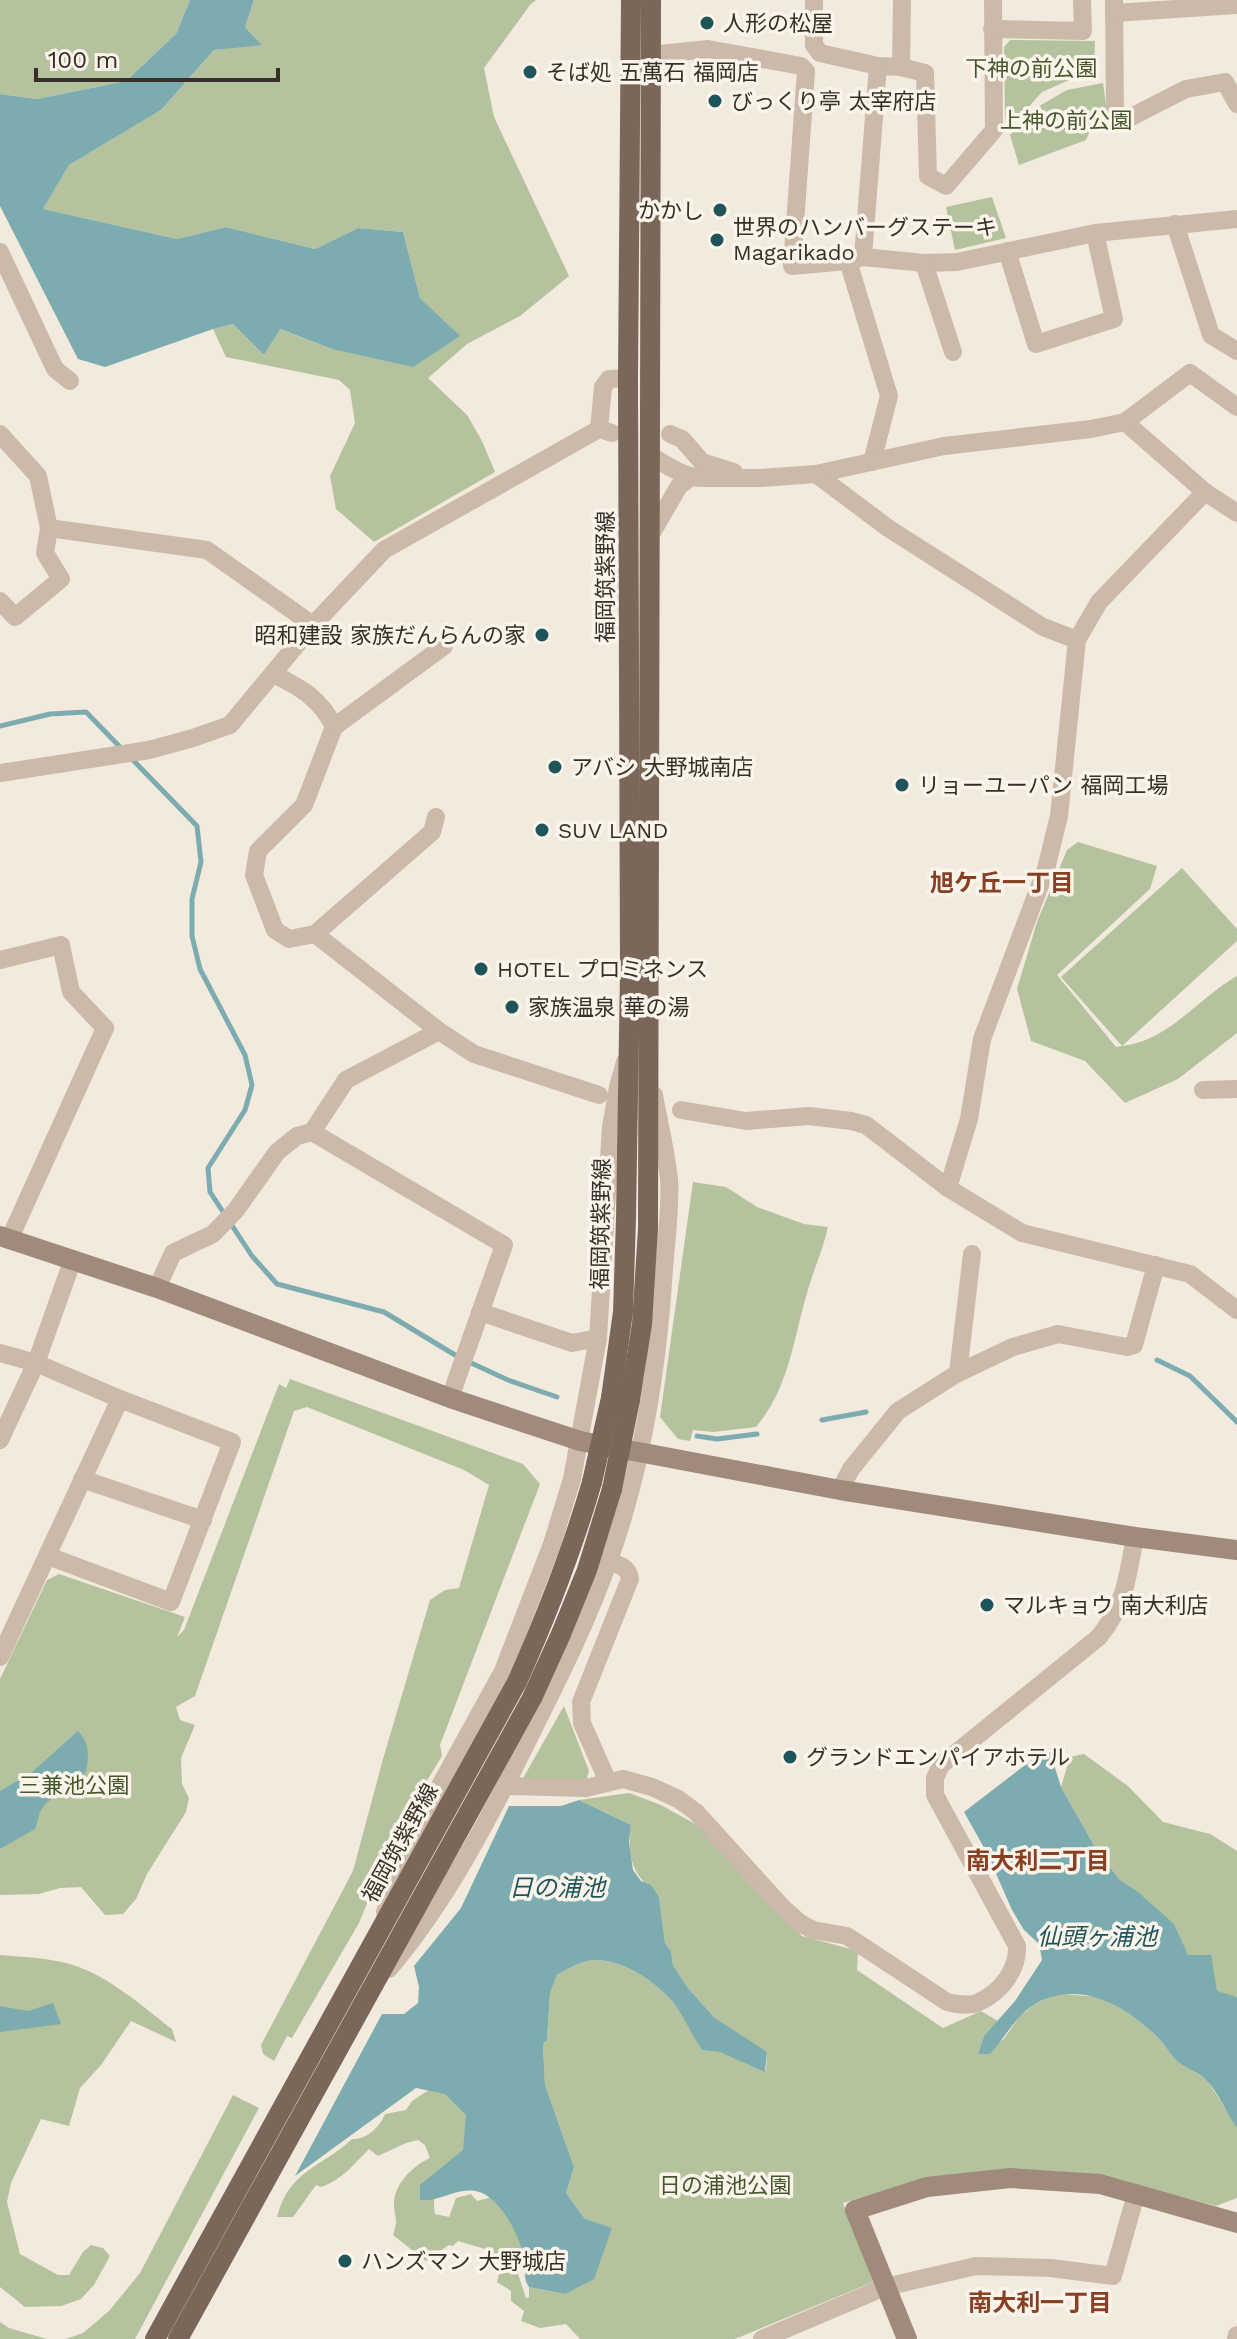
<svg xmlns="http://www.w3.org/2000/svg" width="1237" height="2339" viewBox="0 0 1237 2339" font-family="'Work Sans','Noto Sans JP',sans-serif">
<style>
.green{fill:#b4c29e}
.water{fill:#7dacb0}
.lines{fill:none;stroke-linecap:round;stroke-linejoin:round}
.stream{stroke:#7dacb0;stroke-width:5}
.street{stroke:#cbbaaa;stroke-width:18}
.secondary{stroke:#9f8a7b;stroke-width:20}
.primary{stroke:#7a675a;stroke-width:20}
.primary-bridge{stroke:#7a675a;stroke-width:20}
.poi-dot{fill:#1e545a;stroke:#faf4eb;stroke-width:3}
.labels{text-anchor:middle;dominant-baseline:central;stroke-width:7;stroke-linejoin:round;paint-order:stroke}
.poi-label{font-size:22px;fill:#382f29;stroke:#faf4eb;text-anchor:start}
.park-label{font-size:22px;fill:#46572d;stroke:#faf4eb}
.street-label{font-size:22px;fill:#382f29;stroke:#faf4eb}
.neighbourhood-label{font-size:24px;font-weight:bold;fill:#883f22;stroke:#faf4eb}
.water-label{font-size:24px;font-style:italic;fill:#1e545a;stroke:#faf4eb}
</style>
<rect width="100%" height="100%" fill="#f3eade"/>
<g class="green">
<path d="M0,0h190l-14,34 -50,47 -89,18 -37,-5z"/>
<path d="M254,0h282l-6,5 -46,63 10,49 75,159 -49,40 -53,28 -39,34 39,37 15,26 13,31 -121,70 -38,-33 -6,-33 25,-53 -5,-33 -11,-10 -113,-23 -13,-28 20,-5 31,31 15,-26 53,20 127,-13 -39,-38 -17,-66 -45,-4 -43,21 -89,-22 -49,12 -134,-30 26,-44 92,-55 53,-60 47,-6 -16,-17z"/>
<path d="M1010,40l85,1 -1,28 -52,23 -25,28 -12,-1 -1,-72z"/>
<path d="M1103,83l4,28 -14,13 -7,16 -67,25 -9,-30 31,-30 26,-15z"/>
<path d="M992,197l14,41 -51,12 -9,-43z"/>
<path d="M1078,842l79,24 -7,23 -93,86 59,72 6,-1 -61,-69 121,-109 55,61v12l-115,105c47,-5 76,-48 115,-70v57l-59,46 -53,24 -40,-42 -54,-20 -14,-52 20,-67 30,-72z"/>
<path d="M693,1182l33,5 31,20 47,17 24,3c-5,23 -15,44 -21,66 -14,48 -18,95 -51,134l-43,5 -20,-2 -3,11 -12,-2 -18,-22z"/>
<path d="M290,1379l233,85 17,20 -100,261 2,11 -45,74 -38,93 -67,115 -5,-2 -13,25 -11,-7 -2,-9 92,-174 30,-112 47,-159 15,-10 14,-2 30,-103 -25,-15 -157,-63 -13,4 -99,285 -19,11 4,13 15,5 -14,33 1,26 7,14 -3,14 -39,62 -11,25 -13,15 -18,1 -24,-28 -21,1 -21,6 -39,1v-216l47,-99 12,-6 126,43 -8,20 7,-7 88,-228 7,-18 7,4z"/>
<path d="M564,1706l25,65 -3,11 -64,-2z"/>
<path d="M1084,1754l44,32 35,36 47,12 27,17v146l-20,-5 -29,-36 -15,-32 -36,-33 -18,-12 -23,-30 -35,-62 9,-30z"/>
<path d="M629,1793l32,12 34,19 107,112 56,15 -1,19 86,58 38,-17 17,10 -14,15 -6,18 25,-14 16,-23 14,-12 15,-7 14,-4 38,3 19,10 21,14 20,19 15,19 32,21 30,47v71l-21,8 -77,-20 -82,-15 -64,1 -73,8 -77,23 30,79 -138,57h-155l-14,-15 -26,4 -19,-7 3,-10 -13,-10v-10l-14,-9 3,-11 -2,-12 -13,-10 -27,-8 -5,5 -4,-1 -23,16 -33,-26c6,-17 1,-17 1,-32 0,-19 20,-38 36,-45l-5,-13 -7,-5 -12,3 -28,13 -9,-7c-16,16 -26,30 -48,38l-5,-2 -23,32h-16c12,-47 44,-49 75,-78 14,1 28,-12 33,-25l21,-4 6,-9 23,-15 29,19 14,34c-18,20 -50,44 -43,75l14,3 7,-19 15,-4 6,7 28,-7 24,67 -10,-1 -2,11 9,27 3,-1v-10l36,7 20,-75 -19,-26 8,-26 -29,-82 -2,-41 4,-4 3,-47 7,-18c12,-7 25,-15 40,-15 29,1 57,21 76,42 12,13 20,33 29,48l18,1 46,20 1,-18 -52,-35 -27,-30 -15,-23 -2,-14 -6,-8 -6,-46c-26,-23 -32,-36 -28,-72l-52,-25z"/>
<path d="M0,1955c25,2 52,3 76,11 35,12 66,40 96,63l4,13 -45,-21 -30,44 -21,23 -11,38 -28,-7 -30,64 -4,19 13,52 38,21h11l14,-23 8,-7 12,3 7,8 -16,29 -13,14 -20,7 -36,1 -25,-20z"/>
<path d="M233,2095l26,13 -124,231h-69l17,-6 26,-22 31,-38z"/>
<path d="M0,2322l9,6 38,11h-47z"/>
</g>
<g class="water">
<path d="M190,0h64l-9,27 17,18 -48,5 -53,60 -92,55 -26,44 134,30 49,-12 89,22 43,-21 45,4 17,66 40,38 -47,31 -81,-18 -52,-20 -16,26 -31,-31 -20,5 -108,38 -27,-8 -78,-153v-112l37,5 89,-18 50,-47z"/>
<path d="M78,1731c12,13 11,24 8,41l-41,32 -5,8 -5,17 -35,20v-58l31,-18z"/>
<path d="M1050,1752l11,35 35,62 23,30 18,12 37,33 14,31h23l6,36 20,6v131c-10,-14 -20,-37 -30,-47 -8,-9 -22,-13 -31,-21 -7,-7 -12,-17 -20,-24 -31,-31 -77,-57 -121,-32 -19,11 -30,34 -45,50h-12l6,-18 31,-35 27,-41 -3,-16 -15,-14 -12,-20 -25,-57 -23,-41 69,-53z"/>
<path d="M579,1800l52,25 -2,17 4,28 8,11 10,4 8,12 6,46 6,8 2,14 15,23 27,30 52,34 -2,20 -45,-20 -18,-2c-9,-13 -20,-37 -29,-48 -19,-21 -47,-41 -76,-42 -15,0 -28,8 -40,15l-7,18 -3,47 -4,4 2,41 29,82 -8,26 19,26 27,9 -18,51 -29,15 -36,-7c-6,-9 -3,-13 -4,-23 -2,-23 -25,-70 -50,-73 -21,-3 -33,11 -55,9v-15l43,-35 3,-35 -21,-21 -29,-6 -121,88 87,-162h22l14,-11 1,-16 -5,-21 47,-58 48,-102h52z"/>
<path d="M53,2003l8,21 -61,8v-26l28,5z"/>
</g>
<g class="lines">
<g class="stream">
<path d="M0,726l50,-12 36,-2 37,38"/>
<path d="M130,757l67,69 4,36 -9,37v37l8,33 45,86 7,30 -7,25 -37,58 2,24 42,64 25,28 107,28 76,46"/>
<path d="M1157,1360l33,16 47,46"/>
<path d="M469,1362l39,18 49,17"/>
<path d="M822,1420l44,-8"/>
<path d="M697,1436l20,3 40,-5"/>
</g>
<g class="street">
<path d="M814,0v45l6,8 58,13 23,1 24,6 3,103 18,10 48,-56 -1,-130"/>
<path d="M1114,0l1,111 12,8 59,-30 39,-7 12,22"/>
<path d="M1114,13l123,-8"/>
<path d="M992,29l91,2 -1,-31"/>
<path d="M651,55l57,-6 93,17 5,5 -14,195 56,-5 15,-4 61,6 33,-1 138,-29 142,-14"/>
<path d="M901,67l1,-67"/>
<path d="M1175,224l36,111 26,16"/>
<path d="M1007,251l29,93 78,-25 -19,-86"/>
<path d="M0,252l55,117 15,12"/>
<path d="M863,257l15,-191"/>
<path d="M848,261l41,135 -17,66"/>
<path d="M924,263l29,89"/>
<path d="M1125,422l80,70 32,21"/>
<path d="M599,429l4,-42 6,-8 19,-1"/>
<path d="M0,434l38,42 11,52 -4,25 16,26 -46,38 -15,-16"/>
<path d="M670,434l12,5 20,23 32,10"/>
<path d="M649,455c17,9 32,21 51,23h60l56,-4 128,-28 147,-17 34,-7 65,-49 47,34"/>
<path d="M816,474l72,54 155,99 34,13"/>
<path d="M49,528l158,22 106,75"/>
<path d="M650,536l29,-50 12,-9"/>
<path d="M273,674c27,13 48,25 61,53l-30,78 -46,46 -4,24 21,55 14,9 26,-5 124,97 35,23 125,41"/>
<path d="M334,727l110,-81"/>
<path d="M0,773l149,-23 44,-12 37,-13 83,-100 71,-75 215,-121 13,4"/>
<path d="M315,934l117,-102 4,-15"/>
<path d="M0,960l61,-15 10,47 34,36 -95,210"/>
<path d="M1203,1090l34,-1"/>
<path d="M681,1110l65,11 63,-5 42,5 15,4 82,63 74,45 168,41 47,36"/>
<path d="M312,1132l192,113 -54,153"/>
<path d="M948,1188l21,-69 13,-80 64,-170 13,-53 18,-176 22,-38 106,-110"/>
<path d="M157,1288l16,-35 40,-19 23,-24 41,-58 20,-16 15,-4 34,-52 93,-49"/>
<path d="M480,1312l92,31 26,-5"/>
<path d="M0,1353l36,10 84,36 112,43 -61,160 -123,-46"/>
<path d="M958,1373l14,-119"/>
<path d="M0,1440l36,-77 37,-104"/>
<path d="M82,1479l121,41"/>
<path d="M840,1490l11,-21 47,-58 60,-38 55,-26 45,-13 69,13 7,-2 22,-80"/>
<path d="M601,1559c12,4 28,6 29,20l-49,123 1,21 26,59"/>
<path d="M0,1657l120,-258"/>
<path d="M505,1786l81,2 37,-9 29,8 26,12 18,13 87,96 17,15 13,7 34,6 100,66c10,2 23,5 32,0 22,-10 39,-32 38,-56l-82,-151v-17l6,-13 158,-128c27,-34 28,-59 36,-100"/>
<path d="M385,1912l10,-35 25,-55 83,-151 49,-127 20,-65 26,-141 13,-211 7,-40 7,-25"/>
<path d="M389,1969c57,-68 99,-148 138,-227 30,-60 60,-119 82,-182 33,-92 49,-193 55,-291 2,-28 7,-62 5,-90 -3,-28 -10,-56 -15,-84"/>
<path d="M762,2339l123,-52 91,-21 75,2 62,8 23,-82"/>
<path d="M1236,2339l1,-4"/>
</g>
<g class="secondary">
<path d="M0,1236l157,52 293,110 130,43 260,49 295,47 102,13"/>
<path d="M907,2339l-52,-129 72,-23 83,-9 90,6 137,39"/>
</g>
<g class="primary">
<path d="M611,1398l12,-86 3,-94 4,-246 -2,-594 3,-378"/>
<path d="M630,1400l12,-76 6,-95 3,-1229"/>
<path d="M155,2339l362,-657c29,-65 55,-131 75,-200"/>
<path d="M178,2339l354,-641 29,-64 26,-64 25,-81"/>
</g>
<g class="primary-bridge">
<path d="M592,1482l19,-84"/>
<path d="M612,1489l18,-89"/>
</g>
</g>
<g class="poi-dot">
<circle cx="707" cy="23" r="8"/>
<circle cx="530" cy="72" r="8"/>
<circle cx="715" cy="101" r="8"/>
<circle cx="720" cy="210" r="8"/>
<circle cx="717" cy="240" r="8"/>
<circle cx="542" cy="635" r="8"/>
<circle cx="555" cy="767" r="8"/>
<circle cx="902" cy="785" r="8"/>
<circle cx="542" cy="830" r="8"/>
<circle cx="481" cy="969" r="8"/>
<circle cx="512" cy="1007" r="8"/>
<circle cx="987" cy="1605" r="8"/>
<circle cx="790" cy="1757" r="8"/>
<circle cx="345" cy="2261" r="8"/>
</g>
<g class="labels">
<g class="poi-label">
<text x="723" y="23">人形の松屋</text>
<text x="546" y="72">そば処 五萬石 福岡店</text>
<text x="731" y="101">びっくり亭 太宰府店</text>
<text x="704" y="210" text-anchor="end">かかし</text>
<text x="733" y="227">世界のハンバーグステーキ<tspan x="733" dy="25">Magarikado</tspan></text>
<text x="526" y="635" text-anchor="end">昭和建設 家族だんらんの家</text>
<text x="571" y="767">アバシ 大野城南店</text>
<text x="918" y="785">リョーユーパン 福岡工場</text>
<text x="558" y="830">SUV LAND</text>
<text x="497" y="969">HOTEL プロミネンス</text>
<text x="528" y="1007">家族温泉 華の湯</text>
<text x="1003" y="1605">マルキョウ 南大利店</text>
<text x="806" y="1757">グランドエンパイアホテル</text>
<text x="361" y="2261">ハンズマン 大野城店</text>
</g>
<g class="park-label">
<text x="1031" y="68">下神の前公園</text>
<text x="1066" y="120">上神の前公園</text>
<text x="74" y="1785">三兼池公園</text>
<text x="725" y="2185">日の浦池公園</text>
</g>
<g class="street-label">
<text transform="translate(605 577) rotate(-90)">福岡筑紫野線</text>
<text transform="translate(601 1224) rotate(-89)">福岡筑紫野線</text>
<text transform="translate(400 1843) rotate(-61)">福岡筑紫野線</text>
</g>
<g class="neighbourhood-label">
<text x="1002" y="883">旭ケ丘一丁目</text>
<text x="1038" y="1861">南大利二丁目</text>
<text x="1040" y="2303">南大利一丁目</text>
</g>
<g class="water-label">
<text x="557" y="1888">日の浦池</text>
<text x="1097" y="1937">仙頭ヶ浦池</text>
</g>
</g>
<path d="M36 68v12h242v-12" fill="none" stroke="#382f29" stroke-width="4"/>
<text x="48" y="68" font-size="24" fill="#382f29" stroke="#faf4eb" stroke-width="6" paint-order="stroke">100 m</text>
</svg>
